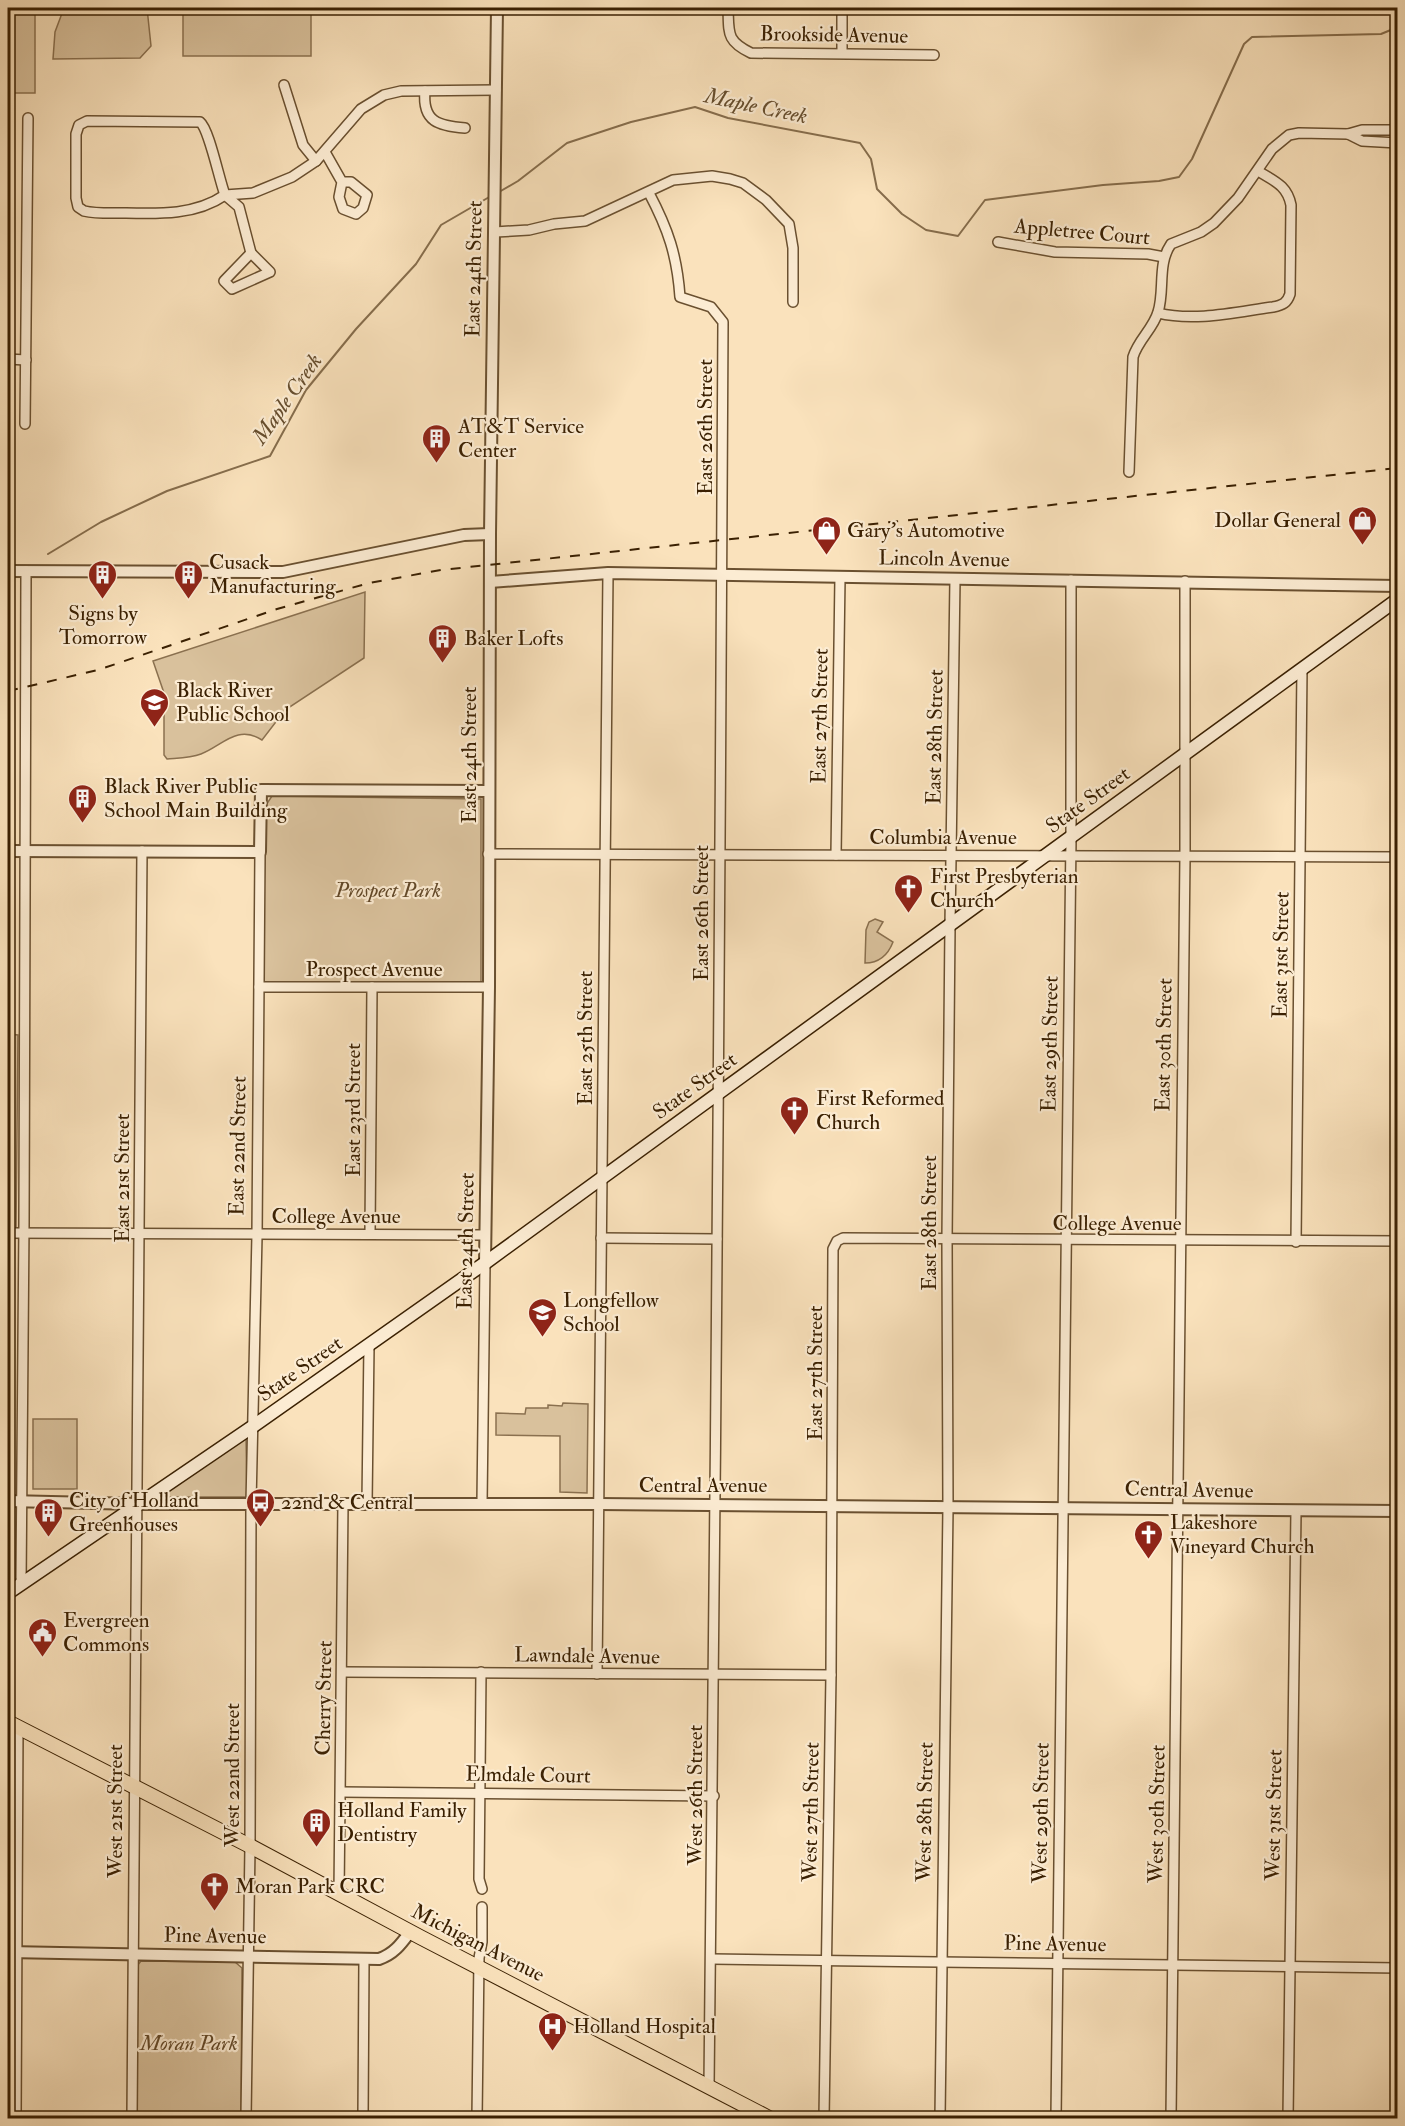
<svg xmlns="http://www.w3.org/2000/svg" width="1405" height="2126" viewBox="0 0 1405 2126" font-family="'IM FELL Double Pica',serif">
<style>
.green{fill:#d9c19c;stroke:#8a704f;stroke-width:1.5}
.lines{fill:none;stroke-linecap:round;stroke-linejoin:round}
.stream{stroke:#866d4c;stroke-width:2}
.minor-casing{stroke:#6a5030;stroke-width:12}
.tertiary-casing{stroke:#6a5030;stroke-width:14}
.secondary-casing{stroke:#3a2002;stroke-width:15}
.primary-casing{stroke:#3a2002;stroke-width:16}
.minor{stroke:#fcecd3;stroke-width:9}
.tertiary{stroke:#fcecd3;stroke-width:10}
.secondary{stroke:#fcecd3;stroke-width:12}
.primary{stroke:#fae2bc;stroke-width:14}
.rail{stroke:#3a2002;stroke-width:2;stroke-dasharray:10 10;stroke-linecap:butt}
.labels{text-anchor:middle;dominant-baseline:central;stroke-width:4.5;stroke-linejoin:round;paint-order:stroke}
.street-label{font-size:21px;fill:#3a2002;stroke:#fcecd3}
.poi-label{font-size:21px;fill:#3a2002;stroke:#fcecd3;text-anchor:start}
.park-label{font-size:21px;font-style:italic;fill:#624828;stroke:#fcecd3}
.water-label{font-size:22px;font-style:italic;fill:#664d2d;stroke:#fcecd3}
</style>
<rect width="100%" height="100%" fill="#fae2bc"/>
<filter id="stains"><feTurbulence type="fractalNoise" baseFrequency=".00333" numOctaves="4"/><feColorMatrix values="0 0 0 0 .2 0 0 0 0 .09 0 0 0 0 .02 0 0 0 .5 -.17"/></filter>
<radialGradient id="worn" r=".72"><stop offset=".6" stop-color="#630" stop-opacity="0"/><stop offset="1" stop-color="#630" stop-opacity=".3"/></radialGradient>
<g class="green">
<rect x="8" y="8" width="27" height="85"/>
<path d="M64,8h83l4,38 -11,12 -87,1 2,-27z"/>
<rect x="183" y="8" width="128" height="48"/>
<path d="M365,592l-1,66 -79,52 -23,30c-25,-16 -40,6 -61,14 -11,4 -23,4 -34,5l-3,-4v-62l-11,-32z"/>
<path d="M272,796l209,3v184l-219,-1 4,-177z"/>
<path d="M875,919l8,3 -6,10 16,10c-5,13 -13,21 -28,21l1,-33 3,-8z"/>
<path d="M8,1034l10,1 -2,193h-8z"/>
<path d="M563,1403l25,1 -1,89 -27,-1v-56l-64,-1v-22l29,1 1,-6h22v-3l14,1z"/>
<rect x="33" y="1419" width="44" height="70"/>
<path d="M246,1436l1,61h-91z"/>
<path d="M141,1961l94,1 7,6 -1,150h-106l2,-152z"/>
</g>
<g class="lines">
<g class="stream">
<path d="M499,192l19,-11 49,-38 64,-21 64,-15 33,11 132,25 11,16 6,30 25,25 24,16 32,6 27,-36 118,-15 56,-4 20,-4 13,-18 52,-115 8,-7 129,-3 17,-7"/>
<path d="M48,554l53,-32 66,-31 103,-35 36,-66 50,-61 60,-65 25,-39 50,-29"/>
</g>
<defs>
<g id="minor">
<path d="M728,8c1,25 -2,33 23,45l183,2"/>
<path d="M842,53v-45"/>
<path d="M284,85l19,60 13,16"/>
<path d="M425,91c-3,31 14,35 40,37"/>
<path d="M87,121l113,1c9,7 19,57 25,73 -29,20 -65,19 -99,18 -14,0 -29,1 -42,-2l-6,-4 -2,-9v-64l3,-9z"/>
<path d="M1348,134l14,7 36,2"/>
<path d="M325,152l17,30 -3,15 4,12 13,5 7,-6 4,-13 -16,-13h-9"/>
<path d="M649,193c19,36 28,62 31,104l31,10 12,15c0,269 -4,538 -5,807 -3,319 -4,638 -9,957"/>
<path d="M225,195l28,-2 39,-16 24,-16 45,-52 23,-14 17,-4 95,-1"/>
<path d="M225,195l14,12 12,46"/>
<path d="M495,232l34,-2 25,-6 31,-3 88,-41 39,-4 18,3 13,4 23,17 23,24 4,24v54"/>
<path d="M998,242l57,10 93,2 16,3"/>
<path d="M251,253l19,19 -38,17 -8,-8z"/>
<path d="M1158,313c37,9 78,-1 115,-6 10,-2 14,-4 17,-13l1,-89c-4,-20 -17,-24 -33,-34"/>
<path d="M8,359l18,1"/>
<path d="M25,424l3,-306"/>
<path d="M1129,472l4,-115c5,-17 20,-28 25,-45 7,-22 -1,-48 13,-68l30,-12 13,-9 24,-25 34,-49 17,-14 10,-2 49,1 14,-4h36"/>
<path d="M488,854c303,0 606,4 910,3"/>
<path d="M836,855l4,-278"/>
<path d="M259,987h230"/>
<path d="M8,1233l477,2"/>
<path d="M370,1234l2,-247"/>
<path d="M601,1238l116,1"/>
<path d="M1296,1242l6,-574"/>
<path d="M367,1503l2,-158"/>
<path d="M482,1503l3,-240"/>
<path d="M21,1584l3,-361 2,-652"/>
<path d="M343,1672l488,3"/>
<path d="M481,1672l-2,207 3,10"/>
<path d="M597,1674l11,-1101"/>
<path d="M341,1792l373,4"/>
<path d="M339,1894l4,-391"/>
<path d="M712,1959l686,9"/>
<path d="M16,2118l2,-391"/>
<path d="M132,2118l10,-1267"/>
<path d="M246,2118l4,-272 1,-343 6,-268 3,-383"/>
<path d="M363,2118l1,-159"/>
<path d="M477,2118l2,-160 3,-16v-35"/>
<path d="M824,2118l7,-443 2,-426 4,-8 6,-3 555,3"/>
<path d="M940,2118l8,-611 -1,-268 3,-313 5,-347"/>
<path d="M1056,2118l15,-1280v-258"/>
<path d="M1171,2118l14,-1262v-275"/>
<path d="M1288,2118l8,-607"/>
</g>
<g id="tertiary">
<path d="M8,571l275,1 181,-37 26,-1"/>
<path d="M490,582l118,-9 790,13"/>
<path d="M8,851l252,1 1,-62 228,1"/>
<path d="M485,1263l4,-276 1,-453 7,-526"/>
<path d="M8,1501l130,3h461l799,7"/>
<path d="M8,1952l371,7c15,-5 22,-15 31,-27"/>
</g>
<path id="secondary" d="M8,1593l244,-166 233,-164 913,-664"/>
<path id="primary" d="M8,1722l242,124 170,91 349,181"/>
</defs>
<use href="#minor" class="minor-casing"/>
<use href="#tertiary" class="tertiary-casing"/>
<use href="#secondary" class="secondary-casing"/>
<use href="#primary" class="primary-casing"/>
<use href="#minor" class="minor"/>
<use href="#tertiary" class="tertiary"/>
<use href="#secondary" class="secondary"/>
<use href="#primary" class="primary"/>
<path class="rail" d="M8,691l90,-21 179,-61 92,-26 72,-13 957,-102"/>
</g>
<defs>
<symbol id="building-pin" viewBox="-11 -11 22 30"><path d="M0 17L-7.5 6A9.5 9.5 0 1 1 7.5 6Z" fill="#8f2418" stroke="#fcecd3"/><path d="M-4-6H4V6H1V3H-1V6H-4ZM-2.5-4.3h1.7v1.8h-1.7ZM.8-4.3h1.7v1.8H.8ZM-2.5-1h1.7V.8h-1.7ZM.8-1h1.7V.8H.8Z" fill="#fff"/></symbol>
<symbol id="shop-pin" viewBox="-11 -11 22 30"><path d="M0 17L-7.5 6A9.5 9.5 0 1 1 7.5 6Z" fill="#8f2418" stroke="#fcecd3"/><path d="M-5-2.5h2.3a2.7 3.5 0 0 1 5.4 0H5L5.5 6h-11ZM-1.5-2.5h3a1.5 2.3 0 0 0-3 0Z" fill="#fff"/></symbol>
<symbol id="school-pin" viewBox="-11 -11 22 30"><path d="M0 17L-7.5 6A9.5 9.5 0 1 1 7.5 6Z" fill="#8f2418" stroke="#fcecd3"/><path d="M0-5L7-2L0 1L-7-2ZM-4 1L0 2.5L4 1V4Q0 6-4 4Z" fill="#fff"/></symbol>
<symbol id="church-pin" viewBox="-11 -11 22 30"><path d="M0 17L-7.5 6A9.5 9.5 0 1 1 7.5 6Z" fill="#8f2418" stroke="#fcecd3"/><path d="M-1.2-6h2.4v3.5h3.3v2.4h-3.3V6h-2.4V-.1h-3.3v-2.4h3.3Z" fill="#fff"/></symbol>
<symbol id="bus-pin" viewBox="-11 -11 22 30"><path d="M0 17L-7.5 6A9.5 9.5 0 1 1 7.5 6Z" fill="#8f2418" stroke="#fcecd3"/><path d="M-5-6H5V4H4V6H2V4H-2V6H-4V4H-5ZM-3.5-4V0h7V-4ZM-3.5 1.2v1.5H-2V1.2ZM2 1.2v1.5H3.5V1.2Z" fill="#fff"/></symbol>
<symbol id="civic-pin" viewBox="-11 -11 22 30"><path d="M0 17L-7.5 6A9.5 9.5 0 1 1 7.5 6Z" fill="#8f2418" stroke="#fcecd3"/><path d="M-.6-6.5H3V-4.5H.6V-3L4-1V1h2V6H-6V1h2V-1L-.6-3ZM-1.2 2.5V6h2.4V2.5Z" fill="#fff"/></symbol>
<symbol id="hospital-pin" viewBox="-11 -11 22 30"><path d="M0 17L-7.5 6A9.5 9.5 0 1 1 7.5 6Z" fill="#8f2418" stroke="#fcecd3"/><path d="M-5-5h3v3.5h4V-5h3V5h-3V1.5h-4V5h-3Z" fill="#fff"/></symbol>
</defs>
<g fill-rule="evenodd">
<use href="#building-pin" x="420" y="422" width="33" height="45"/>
<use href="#shop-pin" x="1346" y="504" width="33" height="45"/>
<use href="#shop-pin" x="810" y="514" width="33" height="45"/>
<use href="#building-pin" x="86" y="558" width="33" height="45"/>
<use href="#building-pin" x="172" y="558" width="33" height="45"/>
<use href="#building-pin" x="426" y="622" width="33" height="45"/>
<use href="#school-pin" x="138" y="686" width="33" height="45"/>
<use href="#building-pin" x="66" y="782" width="33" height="45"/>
<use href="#church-pin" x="892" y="872" width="33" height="45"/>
<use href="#church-pin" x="778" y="1094" width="33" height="45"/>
<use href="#school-pin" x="526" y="1296" width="33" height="45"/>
<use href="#bus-pin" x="244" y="1486" width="33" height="45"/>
<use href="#building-pin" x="32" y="1496" width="33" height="45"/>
<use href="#church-pin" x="1132" y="1518" width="33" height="45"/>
<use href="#civic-pin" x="26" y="1616" width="33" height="45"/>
<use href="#building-pin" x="300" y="1806" width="33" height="45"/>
<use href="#church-pin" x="198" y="1870" width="33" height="45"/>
<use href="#hospital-pin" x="536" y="2010" width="33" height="45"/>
</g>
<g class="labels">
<g class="street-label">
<text transform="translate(834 35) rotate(1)">Brookside Avenue</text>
<text transform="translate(1082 232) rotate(5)">Appletree Court</text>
<text transform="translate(474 269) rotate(-89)">East 24th Street</text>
<text transform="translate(705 427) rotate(-90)">East 26th Street</text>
<text transform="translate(944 559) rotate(1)">Lincoln Avenue</text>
<text transform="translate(820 716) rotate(-89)">East 27th Street</text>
<text transform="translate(935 737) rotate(-89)">East 28th Street</text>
<text transform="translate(469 755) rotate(-90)">East 24th Street</text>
<text transform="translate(1088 800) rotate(-36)">State Street</text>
<text x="943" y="837">Columbia Avenue</text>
<text transform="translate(701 913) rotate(-90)">East 26th Street</text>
<text transform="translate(1281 955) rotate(-89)">East 31st Street</text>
<text x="374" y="969">Prospect Avenue</text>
<text transform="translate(585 1038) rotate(-90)">East 25th Street</text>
<text transform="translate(1050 1044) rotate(-89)">East 29th Street</text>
<text transform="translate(1164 1045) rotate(-89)">East 30th Street</text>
<text transform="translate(695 1086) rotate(-36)">State Street</text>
<text transform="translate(353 1110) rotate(-90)">East 23rd Street</text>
<text transform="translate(238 1146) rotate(-89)">East 22nd Street</text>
<text transform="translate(122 1178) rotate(-90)">East 21st Street</text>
<text x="336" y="1216">College Avenue</text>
<text transform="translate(929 1223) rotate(-90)">East 28th Street</text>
<text x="1117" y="1223">College Avenue</text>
<text transform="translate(466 1241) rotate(-89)">East 24th Street</text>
<text transform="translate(300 1369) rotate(-35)">State Street</text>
<text transform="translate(815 1373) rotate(-90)">East 27th Street</text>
<text x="703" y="1485">Central Avenue</text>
<text transform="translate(1189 1490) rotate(1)">Central Avenue</text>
<text transform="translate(587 1656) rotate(1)">Lawndale Avenue</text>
<text transform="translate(324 1698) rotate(-89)">Cherry Street</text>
<text transform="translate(232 1775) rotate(-90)">West 22nd Street</text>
<text transform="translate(528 1775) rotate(1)">Elmdale Court</text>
<text transform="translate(695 1795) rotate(-90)">West 26th Street</text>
<text transform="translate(115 1811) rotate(-90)">West 21st Street</text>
<text transform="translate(811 1812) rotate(-89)">West 27th Street</text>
<text transform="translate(925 1812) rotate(-89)">West 28th Street</text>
<text transform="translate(1041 1813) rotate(-89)">West 29th Street</text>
<text transform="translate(1157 1814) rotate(-89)">West 30th Street</text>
<text transform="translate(1274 1815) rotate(-89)">West 31st Street</text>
<text transform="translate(215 1936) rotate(1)">Pine Avenue</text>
<text transform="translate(478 1943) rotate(27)">Michigan Avenue</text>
<text transform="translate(1055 1944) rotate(1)">Pine Avenue</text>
</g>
<g class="poi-label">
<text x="458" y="426">AT&amp;T Service<tspan x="458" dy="24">Center</tspan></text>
<text x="1341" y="520" text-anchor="end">Dollar General</text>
<text x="847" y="530">Gary's Automotive</text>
<text x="209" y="562">Cusack<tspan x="209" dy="24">Manufacturing</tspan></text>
<text x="103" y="613" text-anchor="middle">Signs by<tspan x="103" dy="24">Tomorrow</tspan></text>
<text x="464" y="638">Baker Lofts</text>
<text x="176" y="690">Black River<tspan x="176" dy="24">Public School</tspan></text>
<text x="104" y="786">Black River Public<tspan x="104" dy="24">School Main Building</tspan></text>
<text x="930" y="876">First Presbyterian<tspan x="930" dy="24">Church</tspan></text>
<text x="816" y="1098">First Reformed<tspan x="816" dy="24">Church</tspan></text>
<text x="563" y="1300">Longfellow<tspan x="563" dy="24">School</tspan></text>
<text x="69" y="1500">City of Holland<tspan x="69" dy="24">Greenhouses</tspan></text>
<text x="281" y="1502">22nd &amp; Central</text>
<text x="1170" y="1522">Lakeshore<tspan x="1170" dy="24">Vineyard Church</tspan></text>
<text x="63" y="1620">Evergreen<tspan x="63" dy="24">Commons</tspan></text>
<text x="337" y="1810">Holland Family<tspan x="337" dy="24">Dentistry</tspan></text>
<text x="235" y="1886">Moran Park CRC</text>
<text x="573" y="2026">Holland Hospital</text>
</g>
<g class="park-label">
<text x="388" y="890">Prospect Park</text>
<text x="189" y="2043">Moran Park</text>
</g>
<g class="water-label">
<text transform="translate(756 106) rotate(12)">Maple Creek</text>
<text transform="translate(287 399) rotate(-55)">Maple Creek</text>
</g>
</g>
<rect width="1405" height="2126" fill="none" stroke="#fae2bc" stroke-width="30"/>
<rect x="9" y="9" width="1387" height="2108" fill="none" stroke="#3a2002" stroke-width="3"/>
<rect x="15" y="15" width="1375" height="2096" fill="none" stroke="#3a2002" stroke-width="1.5"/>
<rect width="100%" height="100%" filter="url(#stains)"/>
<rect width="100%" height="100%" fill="url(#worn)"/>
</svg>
